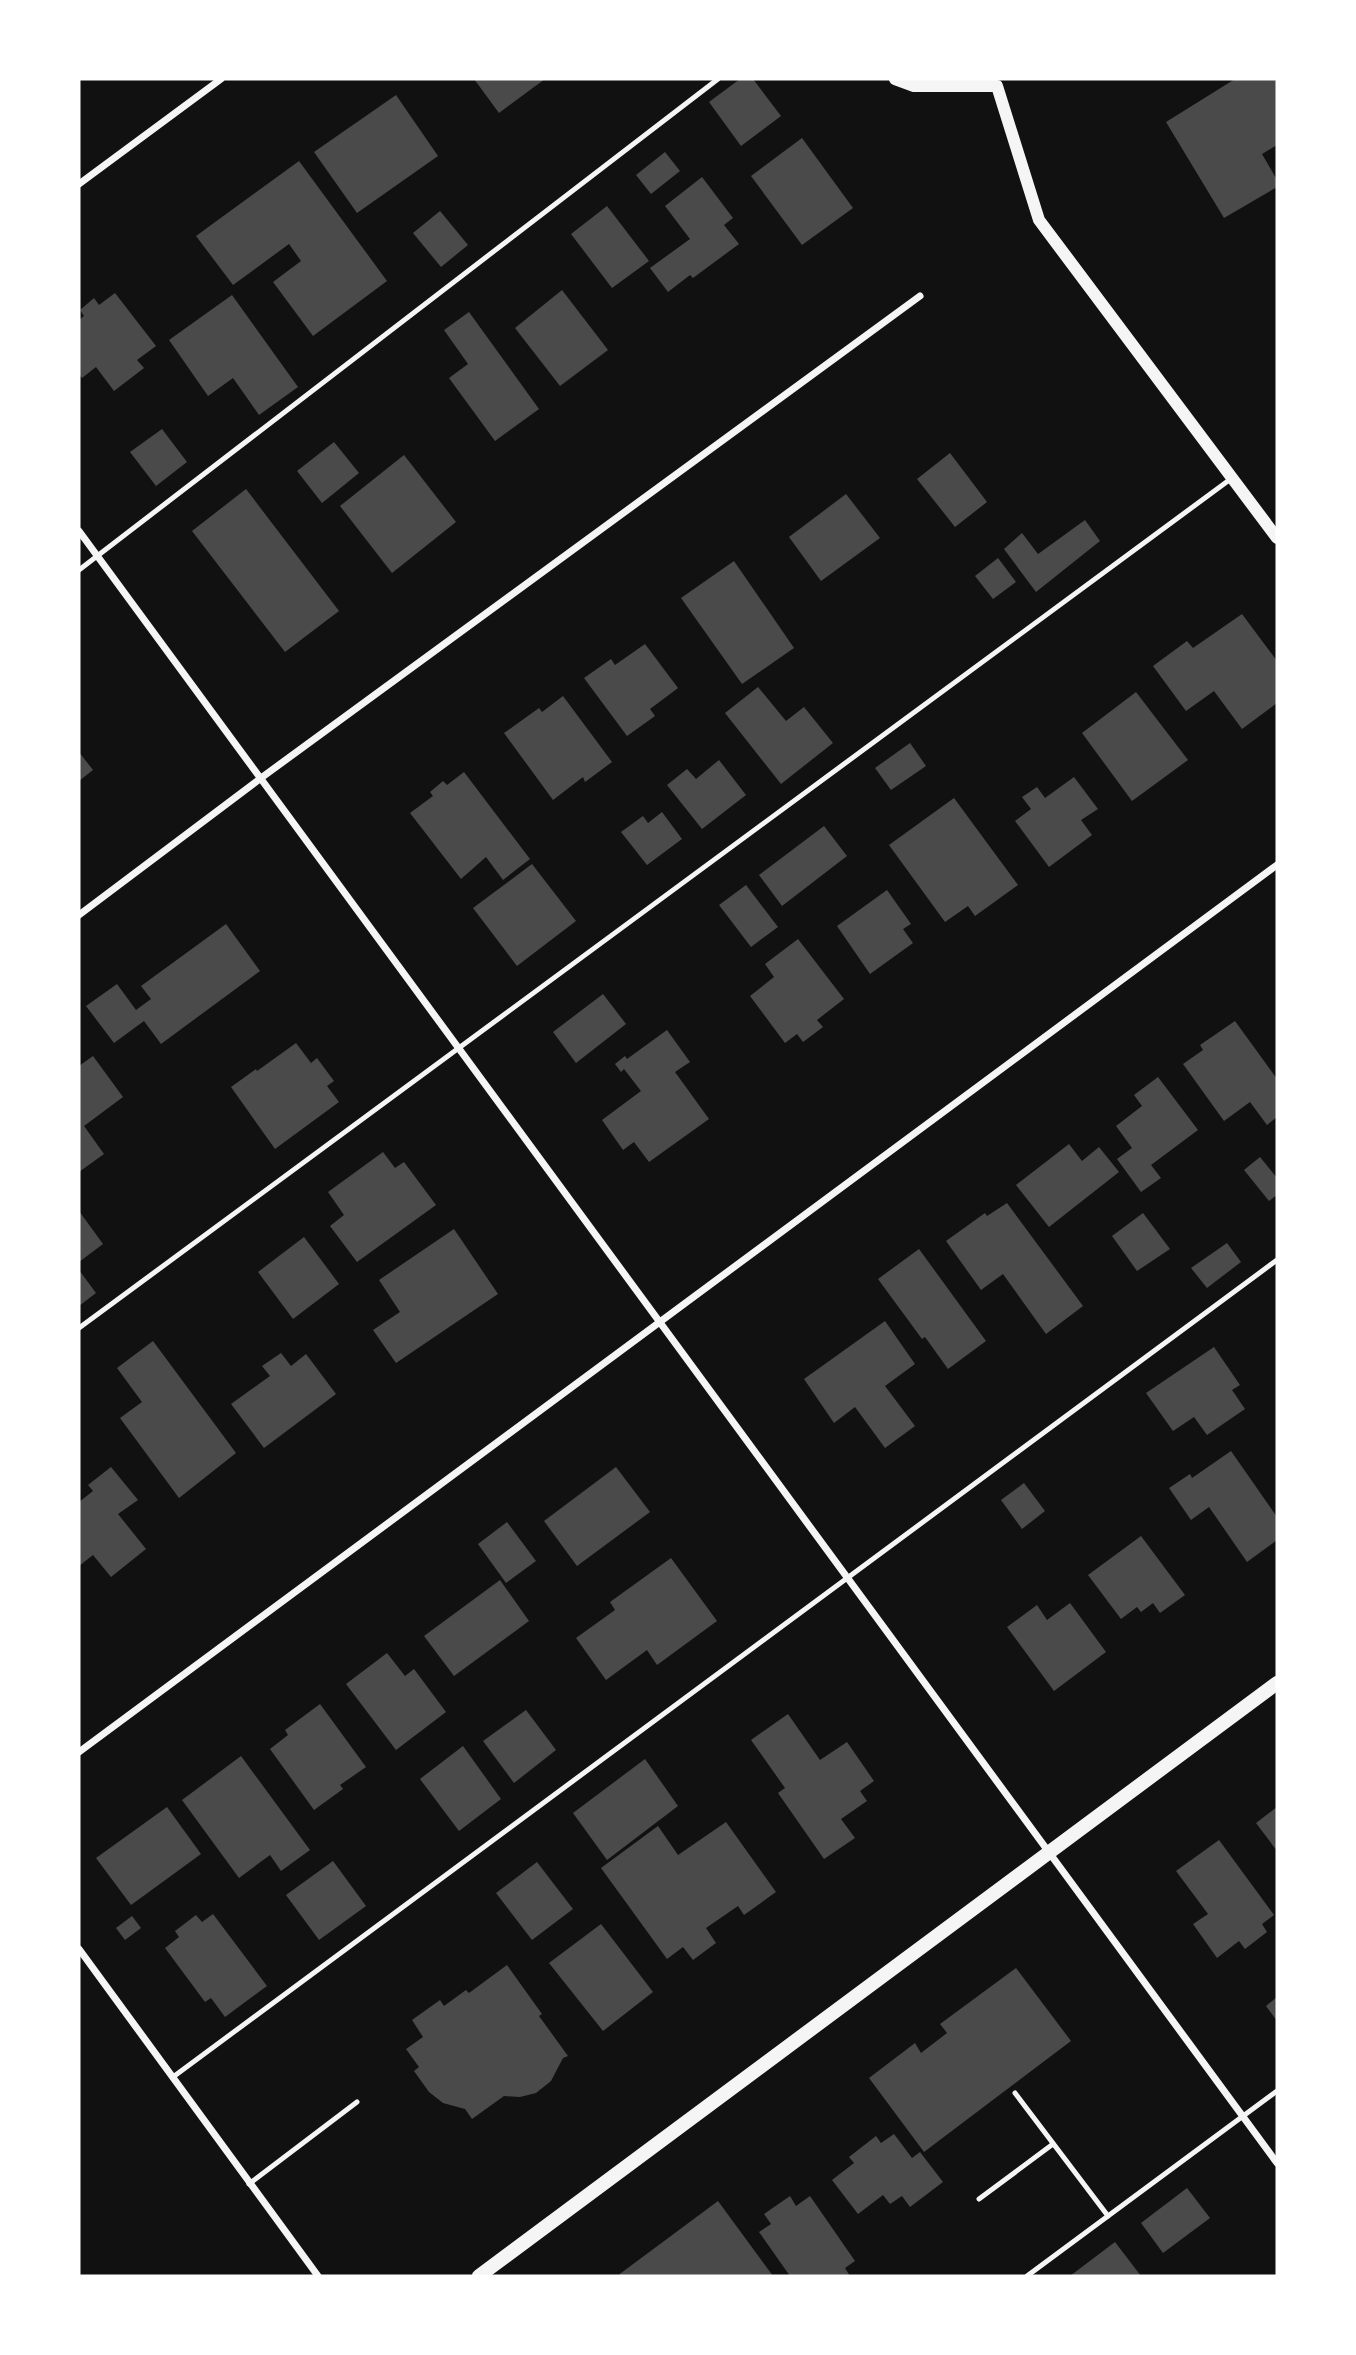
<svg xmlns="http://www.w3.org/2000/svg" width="1356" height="2355" viewBox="0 0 1356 2355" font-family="'Roboto Condensed',sans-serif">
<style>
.building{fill:#4a4a4a}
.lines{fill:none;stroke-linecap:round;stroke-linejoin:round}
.service{stroke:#f5f5f5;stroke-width:5}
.minor{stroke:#f5f5f5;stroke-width:7}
.tertiary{stroke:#f5f5f5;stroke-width:12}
.secondary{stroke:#f5f5f5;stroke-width:14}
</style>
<rect width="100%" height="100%" fill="#111"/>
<g class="building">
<path d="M474,79h71l-46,34z"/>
<path d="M740,79h13l28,37 -40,30 -32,-44z"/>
<path d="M1235,79h42v66l-15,9 15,26v7l-53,31 -58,-96z"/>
<path d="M396,95l42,61 -81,57 -43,-61z"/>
<path d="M802,138l51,70 -51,37 -51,-69z"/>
<path d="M665,152l15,19 -29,23 -15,-19z"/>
<path d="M299,161l88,120 -74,55 -40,-54 28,-21 -12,-17 -56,41 -37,-49z"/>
<path d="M702,177l31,41 -9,7 15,19 -46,34 -3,-3 -22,17 -18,-24 40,-29 -25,-33z"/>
<path d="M607,206l42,55 -37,27 -41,-54z"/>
<path d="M440,211l28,34 -27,22 -28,-34z"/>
<path d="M562,290l46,60 -48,36 -45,-58z"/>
<path d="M115,293l41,53 -19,14 7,8 -30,23 -18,-24 -14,11 -3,-4v-54l5,-4 -4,-6 14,-12 5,7z"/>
<path d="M232,295l66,92 -39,28 -26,-37 -25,18 -39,-56z"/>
<path d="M469,312l70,97 -44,32 -46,-63 19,-14 -24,-34z"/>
<path d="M162,429l25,33 -31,24 -26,-34z"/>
<path d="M334,442l25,31 -37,30 -25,-32z"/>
<path d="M950,453l37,49 -32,25 -38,-48z"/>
<path d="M404,455l52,67 -64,51 -52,-67z"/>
<path d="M246,489l93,122 -54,41 -93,-121z"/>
<path d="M846,494l34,44 -59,43 -32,-44z"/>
<path d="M1085,520l15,21 -64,51 -32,-43 18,-16 16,21z"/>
<path d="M998,558l18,24 -23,17 -18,-23z"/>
<path d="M734,561l60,87 -52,36 -61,-86z"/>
<path d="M1242,614l35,47v42l-35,26 -28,-38 -28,20 -33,-45 34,-25 6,7z"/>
<path d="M645,644l33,44 -28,21 5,7 -28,20 -43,-58 27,-19 4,6z"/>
<path d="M758,687l28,34 18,-14 29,36 -52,41 -56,-71z"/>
<path d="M1136,692l52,68 -56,41 -50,-68z"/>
<path d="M563,696l49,66 -27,20 -2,-5 -30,23 -49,-67 35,-25 3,4z"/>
<path d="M910,743l16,23 -35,24 -16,-22z"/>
<path d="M79,752l14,18 -14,11z"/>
<path d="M719,760l27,35 -44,34 -35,-44 20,-16 9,10z"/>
<path d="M464,772l66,87 -27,21 -17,-23 -25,22 -51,-66 23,-17 -3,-4 13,-11 4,4z"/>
<path d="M1074,777l24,32 -17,11 11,15 -43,32 -34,-46 16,-12 -9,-12 15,-10 8,11z"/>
<path d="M954,798l64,87 -43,31 -7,-10 -23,16 -56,-77z"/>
<path d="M662,812l20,27 -35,26 -26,-33 22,-16 5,7z"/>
<path d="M824,826l23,30 -65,50 -23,-31z"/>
<path d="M532,864l44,57 -59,45 -44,-58z"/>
<path d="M746,885l32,42 -27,20 -32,-42z"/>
<path d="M887,890l24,34 -8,5 10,14 -43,31 -33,-48z"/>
<path d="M226,924l34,47 -99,73 -17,-23 -30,22 -28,-37 31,-22 19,26 15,-11 -10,-13z"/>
<path d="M798,939l46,60 -27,21 6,7 -20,15 -6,-8 -12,9 -35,-47 24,-19 -9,-13z"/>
<path d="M603,994l23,30 -50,39 -23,-31z"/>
<path d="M1235,1021l42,58v38l-10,8 -17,-23 -26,19 -41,-57 20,-14 -3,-5z"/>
<path d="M667,1030l23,32 -15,10 34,47 -60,43 -15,-20 -11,8 -21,-30 39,-29 -17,-22 -3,3 -6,-8 10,-8 2,3z"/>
<path d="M296,1043l15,20 6,-5 17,23 -7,5 12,16 -64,47 -44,-62 25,-18 1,2z"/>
<path d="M93,1056l30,41 -39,29 20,28 -25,18v-106z"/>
<path d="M1158,1077l40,53 -47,35 10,13 -20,14 -24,-33 15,-11 -16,-22 26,-20 -8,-11z"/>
<path d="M1069,1144l13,17 17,-14 20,25 -70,55 -33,-42z"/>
<path d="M383,1152l12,16 9,-6 32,43 -79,57 -27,-36 14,-11 -16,-23z"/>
<path d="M1260,1157l17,21v17l-8,6 -25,-31z"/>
<path d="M1007,1203l76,103 -37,28 -43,-60 -22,16 -35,-49 39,-28 2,3z"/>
<path d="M79,1211l24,33 -24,18z"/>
<path d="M1143,1213l27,36 -33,22 -25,-35z"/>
<path d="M454,1229l44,65 -102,69 -23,-33 27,-18 -21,-32z"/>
<path d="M304,1237l35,47 -46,35 -35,-47z"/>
<path d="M1227,1243l14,19 -34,26 -16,-20z"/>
<path d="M919,1249l67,92 -38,28 -23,-32 -3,2 -44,-60z"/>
<path d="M79,1270l17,23 -17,13z"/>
<path d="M885,1321l30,43 -30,22 30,40 -30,22 -30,-41 -21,16 -30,-44z"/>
<path d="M153,1341l83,112 -57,45 -59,-80 22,-16 -25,-34z"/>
<path d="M1214,1347l26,38 -8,5 13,19 -38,26 -13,-18 -21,14 -27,-38z"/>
<path d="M281,1353l10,13 15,-12 30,40 -72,54 -33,-44 39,-28 -8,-10z"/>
<path d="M1231,1451l46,66v23l-30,22 -38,-55 -18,13 -22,-32 21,-14 2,4z"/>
<path d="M111,1467l27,33 -20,14 28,35 -35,28 -18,-22 -14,11v-64l14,-11 -5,-6z"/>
<path d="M616,1467l34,45 -73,54 -33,-45z"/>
<path d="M1024,1483l21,28 -23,18 -21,-29z"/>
<path d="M507,1522l29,39 -30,22 -28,-39z"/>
<path d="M1141,1536l44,59 -25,18 -7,-10 -12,9 -4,-5 -16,12 -33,-44z"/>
<path d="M671,1558l46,63 -60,44 -10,-15 -41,30 -30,-42 39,-28 -5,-8z"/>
<path d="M500,1580l29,41 -75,55 -30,-40z"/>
<path d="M1070,1603l36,49 -52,39 -47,-64 30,-22 10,15z"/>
<path d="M387,1653l18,23 9,-7 32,43 -50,38 -50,-66z"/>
<path d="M320,1704l46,63 -26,18 3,4 -29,21 -44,-61 18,-14 -3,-5z"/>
<path d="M526,1710l30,40 -42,33 -31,-42z"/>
<path d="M788,1714l32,46 27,-18 27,39 -14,10 7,10 -26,18 14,19 -31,21 -46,-66 7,-5 -34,-48z"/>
<path d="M463,1746l38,53 -42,32 -39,-52z"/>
<path d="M241,1756l69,94 -29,21 -11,-16 -31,23 -57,-78z"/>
<path d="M645,1759l33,47 -71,54 -34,-47z"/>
<path d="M167,1807l34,47 -70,51 -35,-47z"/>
<path d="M1277,1807v44l-21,-28z"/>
<path d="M726,1822l50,70 -32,23 -6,-9 -32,22 10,15 -23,17 -10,-13 -16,12 -66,-91 57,-42 20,29z"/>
<path d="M1219,1840l55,75 -12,9 5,8 -22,17 -6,-8 -22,17 -24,-34 15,-10 -32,-43z"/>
<path d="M333,1861l33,45 -47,34 -33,-45z"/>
<path d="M537,1862l36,47 -41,31 -36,-47z"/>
<path d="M213,1914l54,72 -42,31 -14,-19 -6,4 -40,-54 14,-11 -4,-6 21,-16 6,7z"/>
<path d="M132,1916l9,12 -16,12 -9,-12z"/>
<path d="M601,1924l52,68 -50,39 -54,-68z"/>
<path d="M507,1965l35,49 -3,2 29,40 -5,2 -12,23 -15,12 -16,4 -16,-1 -32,23 -7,-10 -22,-6 -14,-11 -15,-21 5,-4 -13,-18 17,-12 -11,-17 28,-20 4,6 22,-16 3,3z"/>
<path d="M1016,1968l55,73 -147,111 -55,-74 46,-35 6,10 26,-20 -7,-9z"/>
<path d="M1277,1997v24l-11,-15z"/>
<path d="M894,2134l18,24 8,-6 23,30 -33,25 -8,-11 -12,8 -7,-9 -25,19 -26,-34 22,-17 -5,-6 27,-21 5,7z"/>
<path d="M1187,2188l23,30 -47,35 -22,-30z"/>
<path d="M790,2196l6,10 14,-10 45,65 -10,7 5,8h-60l-31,-44 12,-8 -7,-10z"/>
<path d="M718,2201l55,75h-156z"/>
<path d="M1115,2242l26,34h-71z"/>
</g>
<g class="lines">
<g class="service">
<path d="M79,570l639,-491"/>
<path d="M79,1328l1153,-850"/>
<path d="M173,2077l1104,-817"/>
<path d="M1015,2093l93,123"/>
<path d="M249,2184l108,-82"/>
<path d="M979,2199l74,-55"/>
<path d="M1027,2276l250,-185"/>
</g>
<g class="minor">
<path d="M79,184l142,-105"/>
<path d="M79,531l1198,1632"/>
<path d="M79,915l182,-137 659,-482"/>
<path d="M79,1752l1198,-887"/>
<path d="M79,1949l239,327"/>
</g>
<path class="tertiary" d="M895,79l19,7h83l42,134 238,318"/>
<path class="secondary" d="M479,2276l798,-593"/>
</g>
<rect width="1356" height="2355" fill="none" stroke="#ffffff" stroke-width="161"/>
</svg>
